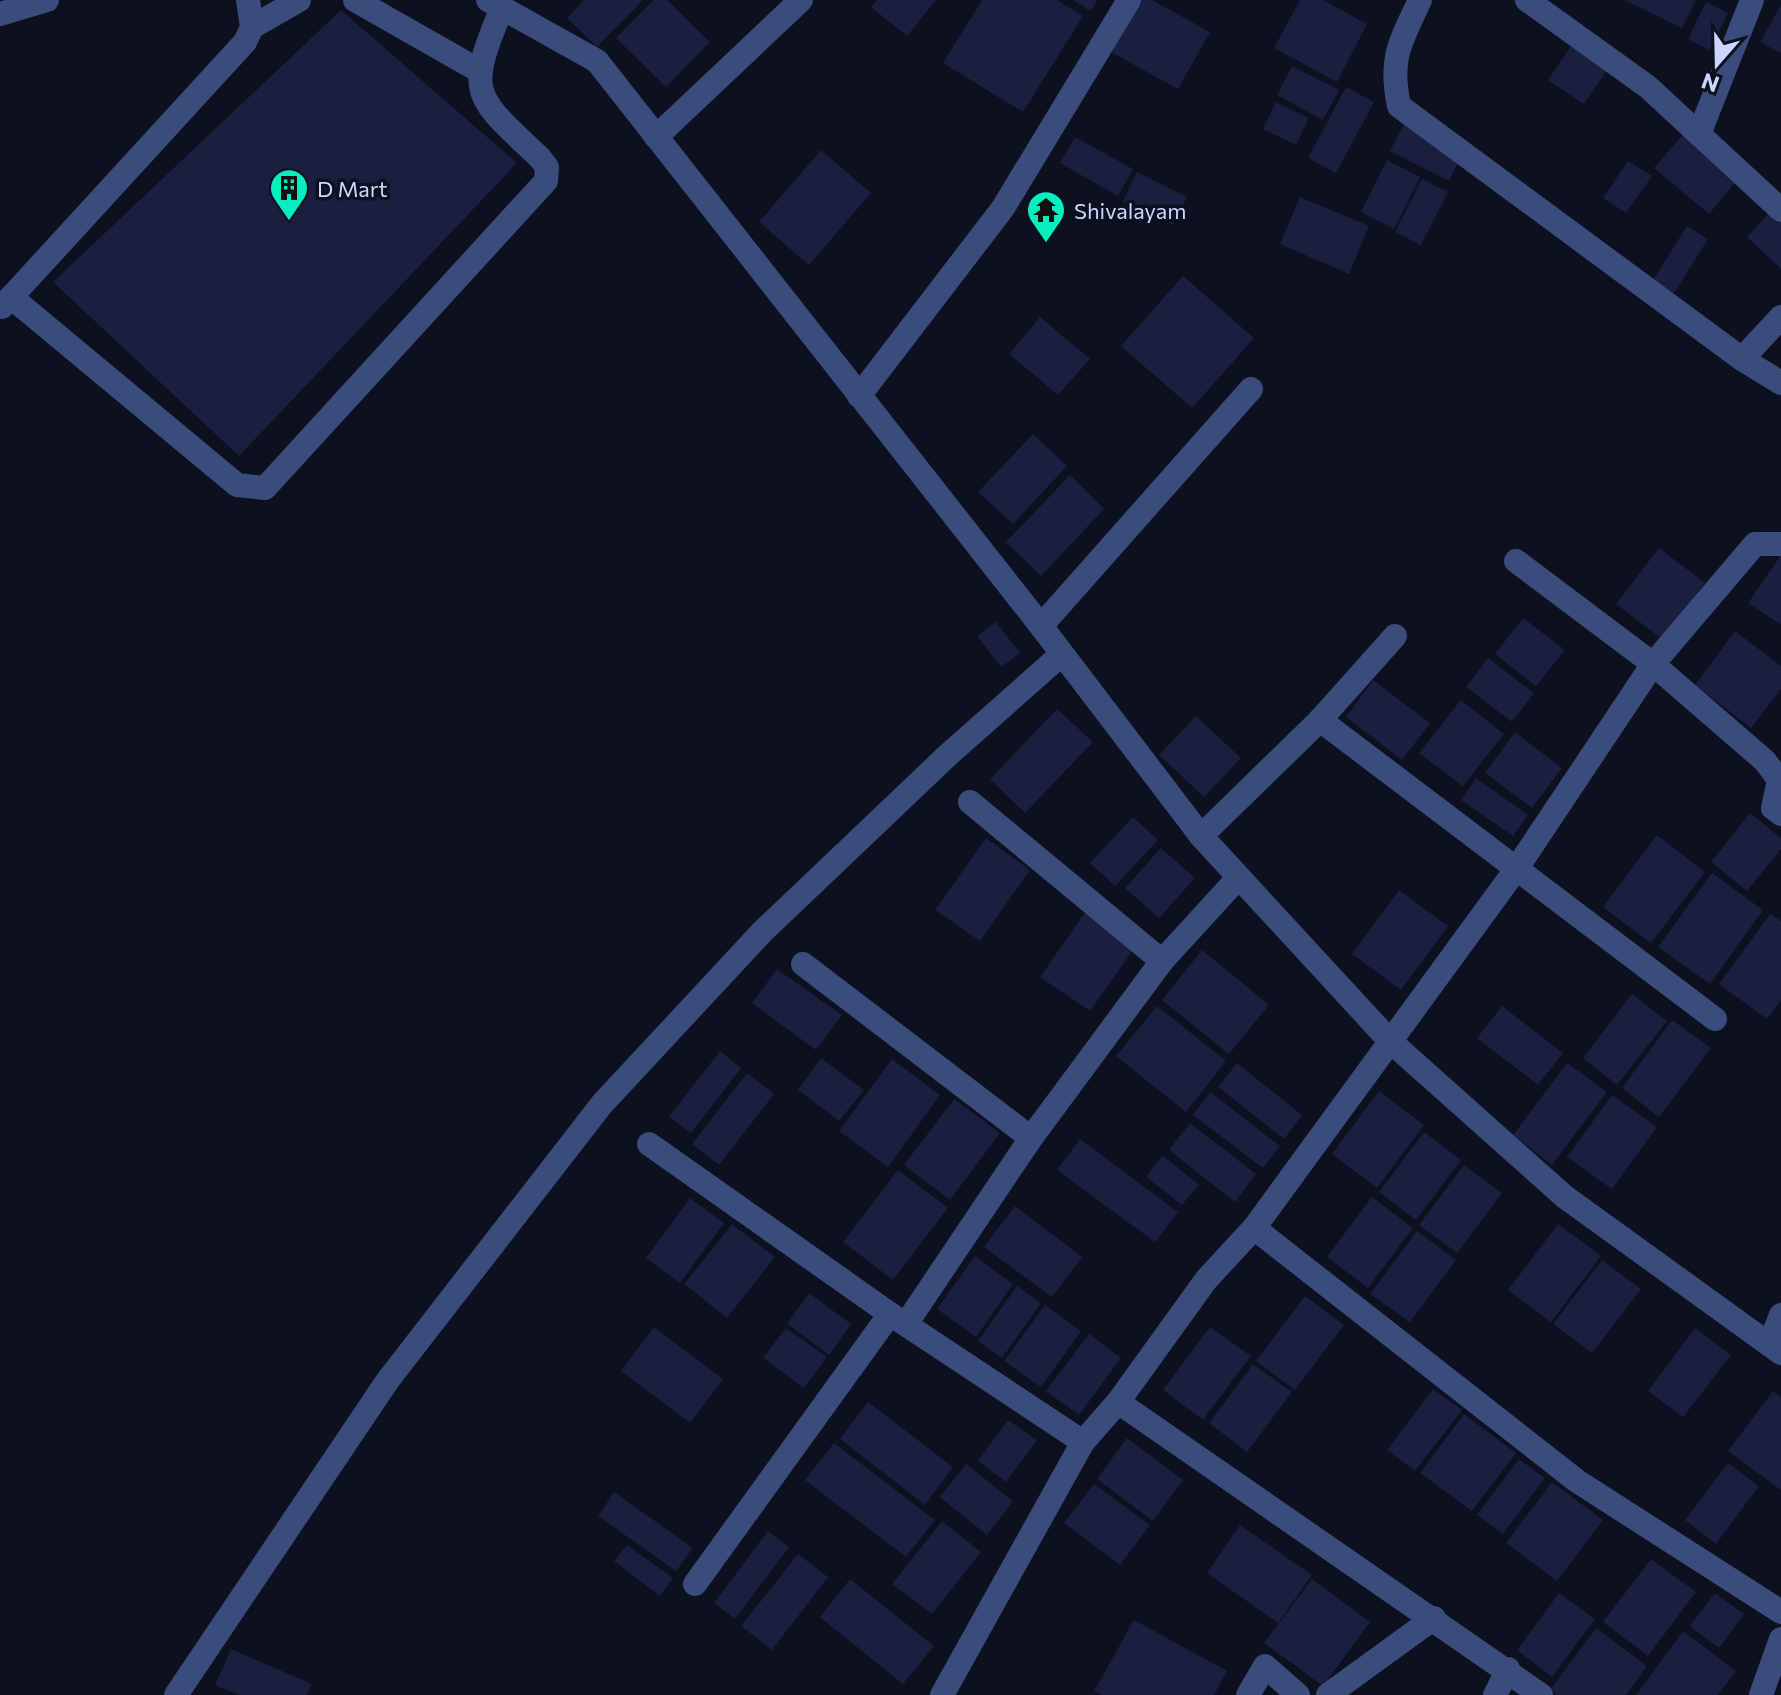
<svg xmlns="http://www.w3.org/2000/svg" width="1781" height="1695" viewBox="0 0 1781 1695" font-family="Commissioner,sans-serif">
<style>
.building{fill:#1a1e3f}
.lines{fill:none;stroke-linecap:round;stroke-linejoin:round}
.minor{stroke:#3a4c7c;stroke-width:24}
.labels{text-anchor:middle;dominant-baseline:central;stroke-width:7;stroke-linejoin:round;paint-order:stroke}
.poi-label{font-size:22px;fill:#cdd6fd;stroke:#0d101f;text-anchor:start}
</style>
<rect width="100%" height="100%" fill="#0d101f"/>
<g class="building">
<path d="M584,0h59l-46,47 -30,-29z"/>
<path d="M654,0h13l43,42 -44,45 -50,-49z"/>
<path d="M877,0h59l-29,36 -36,-29z"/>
<path d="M982,0h75l26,16 -60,96 -80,-49z"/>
<path d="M1073,0h24l-6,11z"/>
<path d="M1137,0h15l58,32 -32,57 -69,-38z"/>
<path d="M1300,0h23l44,24 -30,58 -63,-34z"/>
<path d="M1624,0h72l-14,28z"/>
<path d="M1706,2l22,11 -18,37 -22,-11z"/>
<path d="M1781,5v48l-21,-11z"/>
<path d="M341,10l176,153 -278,293 -186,-174z"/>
<path d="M1575,40l36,24 -27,40 -36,-24z"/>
<path d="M1292,66l47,24 -16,30 -46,-25z"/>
<path d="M1346,87l28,15 -38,71 -28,-15z"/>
<path d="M1276,102l33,16 -13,27 -33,-16z"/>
<path d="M1404,124l58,30 -13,27 -59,-30z"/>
<path d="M1684,133l54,46 -29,35 -55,-46z"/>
<path d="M1075,137l58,32 -15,27 -58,-33z"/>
<path d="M821,150l50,43 -62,72 -50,-43z"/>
<path d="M1387,160l33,17 -26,52 -33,-17z"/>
<path d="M1628,161l24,15 -26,37 -23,-15z"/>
<path d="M1137,172l50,25 -14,28 -50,-24z"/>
<path d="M1422,179l26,13 -27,53 -26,-13z"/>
<path d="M1300,197l69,29 -20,48 -69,-30z"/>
<path d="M1770,212l11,10v47l-34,-32z"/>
<path d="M1687,226l21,13 -34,54 -21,-13z"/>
<path d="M1183,276l71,62 -62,70 -71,-62z"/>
<path d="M1040,317l50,42 -32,36 -49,-41z"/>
<path d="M1033,434l34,32 -54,58 -35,-32z"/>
<path d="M1070,475l34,34 -63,67 -35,-34z"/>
<path d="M1659,548l46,35 -43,56 -46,-35z"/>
<path d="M1781,555v70l-33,-22z"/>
<path d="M1523,618l42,32 -29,36 -41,-32z"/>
<path d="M996,622l24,31 -19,14 -24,-31z"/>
<path d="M1735,631l46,35v23l-30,39 -56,-43z"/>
<path d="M1488,658l46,35 -22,29 -46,-35z"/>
<path d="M1373,680l57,43 -28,37 -56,-43z"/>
<path d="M1461,700l43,34 -41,52 -44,-33z"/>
<path d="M1057,709l36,33 -68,71 -35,-34z"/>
<path d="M1196,716l45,42 -37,39 -45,-42z"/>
<path d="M1515,732l47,36 -30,40 -47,-35z"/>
<path d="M1476,778l52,37 -15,21 -52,-36z"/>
<path d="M1750,813l31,25v11l-34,42 -36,-29z"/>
<path d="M1133,817l25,23 -43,46 -25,-23z"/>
<path d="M1657,835l48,37 -54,71 -48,-36z"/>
<path d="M986,838l44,32 -50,71 -45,-31z"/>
<path d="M1161,848l34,30 -36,40 -34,-30z"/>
<path d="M1712,873l51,37 -53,74 -52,-37z"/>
<path d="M1399,890l49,36 -47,64 -49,-36z"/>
<path d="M1086,911l50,35 -46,65 -50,-34z"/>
<path d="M1770,914l11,7v79l-14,19 -48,-35z"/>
<path d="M1202,950l67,55 -40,49 -67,-54z"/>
<path d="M777,969l65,46 -26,35 -64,-47z"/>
<path d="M1632,994l35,27 -50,64 -34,-27z"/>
<path d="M1157,1006l69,55 -40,51 -70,-56z"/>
<path d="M1502,1006l61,47 -25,32 -61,-47z"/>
<path d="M1672,1020l39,28 -52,69 -37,-29z"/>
<path d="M720,1051l21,17 -50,65 -22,-16z"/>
<path d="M821,1058l43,32 -25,31 -41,-31z"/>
<path d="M892,1059l48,36 -52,72 -49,-36z"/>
<path d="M1237,1063l65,52 -18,24 -66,-52z"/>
<path d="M1567,1063l40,29 -55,73 -39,-30z"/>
<path d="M747,1073l27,21 -55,71 -27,-21z"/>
<path d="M1379,1091l45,34 -47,63 -45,-34z"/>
<path d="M1210,1092l70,54 -17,22 -70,-53z"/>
<path d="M1612,1095l45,32 -45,62 -45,-32z"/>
<path d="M954,1099l46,34 -50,67 -46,-35z"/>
<path d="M1190,1123l66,51 -21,28 -66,-52z"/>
<path d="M1424,1132l37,28 -45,60 -37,-28z"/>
<path d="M1080,1139l98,73 -23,30 -98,-72z"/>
<path d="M1162,1155l37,30 -17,20 -36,-28z"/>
<path d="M1464,1165l38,28 -45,60 -38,-28z"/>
<path d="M898,1170l50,38 -55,72 -50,-38z"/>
<path d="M1372,1197l41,31 -45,60 -41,-31z"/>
<path d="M690,1198l34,25 -44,60 -34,-25z"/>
<path d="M1015,1206l67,51 -30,40 -68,-50z"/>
<path d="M732,1224l43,33 -48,61 -43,-34z"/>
<path d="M1558,1224l43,32 -50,66 -43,-32z"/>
<path d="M1417,1231l39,29 -46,62 -40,-28z"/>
<path d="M975,1256l38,28 -37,53 -39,-28z"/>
<path d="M1602,1260l39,29 -49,64 -39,-29z"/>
<path d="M1017,1286l24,17 -39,55 -24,-17z"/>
<path d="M809,1293l42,31 -22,31 -42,-31z"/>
<path d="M1305,1296l39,29 -49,65 -39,-29z"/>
<path d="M1045,1305l36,26 -40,56 -37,-26z"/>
<path d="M654,1327l69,52 -33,44 -69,-52z"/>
<path d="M1210,1327l41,29 -48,64 -40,-30z"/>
<path d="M786,1328l41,29 -23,31 -41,-30z"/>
<path d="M1695,1328l36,27 -48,62 -35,-26z"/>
<path d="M1089,1334l32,24 -42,57 -33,-24z"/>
<path d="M1253,1364l39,28 -45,60 -38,-29z"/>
<path d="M1433,1389l29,21 -47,61 -28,-21z"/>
<path d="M1773,1391l8,6v93l-53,-39z"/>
<path d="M868,1402l85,65 -28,38 -85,-66z"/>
<path d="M1464,1414l52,39 -44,58 -52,-38z"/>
<path d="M1008,1420l29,20 -31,42 -28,-21z"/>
<path d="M1127,1438l56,42 -30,41 -56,-42z"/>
<path d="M834,1443l101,77 -29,37 -101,-77z"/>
<path d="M1519,1459l26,19 -42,56 -26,-19z"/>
<path d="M1728,1463l31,23 -43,58 -31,-24z"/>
<path d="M966,1464l47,37 -26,34 -47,-38z"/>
<path d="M1552,1482l51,38 -46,61 -51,-38z"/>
<path d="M1094,1484l56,41 -30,40 -56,-42z"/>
<path d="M614,1492l79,56 -17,23 -78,-55z"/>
<path d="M942,1521l39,31 -49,62 -40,-30z"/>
<path d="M1240,1525l72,50 -34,48 -71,-50z"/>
<path d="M768,1531l21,16 -54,72 -21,-16z"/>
<path d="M627,1545l46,33 -13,18 -46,-35z"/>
<path d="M798,1554l30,23 -56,73 -31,-24z"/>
<path d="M1651,1559l45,33 -48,64 -45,-34z"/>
<path d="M850,1579l84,67 -31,38 -83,-67z"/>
<path d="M1312,1579l58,43 -47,64 -59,-43z"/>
<path d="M1559,1593l36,26 -43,58 -35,-27z"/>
<path d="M1715,1593l29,21 -25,34 -29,-22z"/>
<path d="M1134,1620l93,51 -13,24h-112l-8,-4z"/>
<path d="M1596,1628l51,38 -21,29h-70l-6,-5z"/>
<path d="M1683,1631l53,40 -18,24h-82z"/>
<path d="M231,1649l81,35 -5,11h-68l-24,-10z"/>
</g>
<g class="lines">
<g class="minor">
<path d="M355,0l123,70"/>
<path d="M488,0l109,61 444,565 160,210 189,205 175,156 216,156"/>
<path d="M1420,0c-20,43 -31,58 -21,106l343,253"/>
<path d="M1527,0l121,87 133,123"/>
<path d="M0,14l47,-14"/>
<path d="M252,27l47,-27"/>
<path d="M1699,134l53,-134"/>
<path d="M656,137l145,-137"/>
<path d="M11,297l226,188 28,3 281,-307 1,-14 -7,-9c-66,-63 -75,-62 -38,-150"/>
<path d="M2,307l243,-265 7,-15 -4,-27"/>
<path d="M1781,317l-39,42 39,24"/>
<path d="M859,396l144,-188 126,-208"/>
<path d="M1516,561l137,103 112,97 14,19 -6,28 8,6"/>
<path d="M1041,626l210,-237"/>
<path d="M1320,720l395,299"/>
<path d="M970,802l192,159"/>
<path d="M1201,836l119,-116 75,-84"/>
<path d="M803,964l228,174"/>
<path d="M649,1144l241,170 193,128"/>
<path d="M1254,1228l323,253 204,131"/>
<path d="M906,1324l125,-186 131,-177 76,-83"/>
<path d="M1770,1343l11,-28"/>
<path d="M1118,1402l423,293"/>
<path d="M695,1584l195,-270"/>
<path d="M176,1695l212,-315 214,-276 161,-173 185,-176 114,-101"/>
<path d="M942,1695l141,-253 35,-40 88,-122 48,-52 263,-360 136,-204 102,-120h26"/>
<path d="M1248,1695l17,-29 33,29"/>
<path d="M1328,1695l106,-77"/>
<path d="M1495,1695l13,-26"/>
<path d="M1761,1695l20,-56"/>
</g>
</g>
<defs>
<symbol id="building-pin" viewBox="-11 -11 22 30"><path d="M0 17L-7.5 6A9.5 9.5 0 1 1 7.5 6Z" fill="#09eebf" stroke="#0d101f"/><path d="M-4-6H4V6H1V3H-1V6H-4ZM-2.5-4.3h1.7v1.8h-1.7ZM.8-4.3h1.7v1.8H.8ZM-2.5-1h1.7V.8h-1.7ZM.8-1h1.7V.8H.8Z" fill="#111"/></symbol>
<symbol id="temple-pin" viewBox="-11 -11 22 30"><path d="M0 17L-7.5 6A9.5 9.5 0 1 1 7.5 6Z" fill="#09eebf" stroke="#0d101f"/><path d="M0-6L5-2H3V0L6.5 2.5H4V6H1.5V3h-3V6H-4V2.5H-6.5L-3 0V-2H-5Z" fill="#111"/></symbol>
</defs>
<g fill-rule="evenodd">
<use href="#building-pin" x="267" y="166" width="44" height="60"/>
<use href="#temple-pin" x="1024" y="188" width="44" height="60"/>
</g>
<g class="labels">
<g class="poi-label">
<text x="317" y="188">D Mart</text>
<text x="1074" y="210">Shivalayam</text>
</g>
</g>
<g transform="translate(1717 64) rotate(200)" stroke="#0d101f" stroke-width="6" paint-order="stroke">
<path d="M0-6L14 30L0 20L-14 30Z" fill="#cdd6fd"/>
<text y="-12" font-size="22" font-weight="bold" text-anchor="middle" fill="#cdd6fd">N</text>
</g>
</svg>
